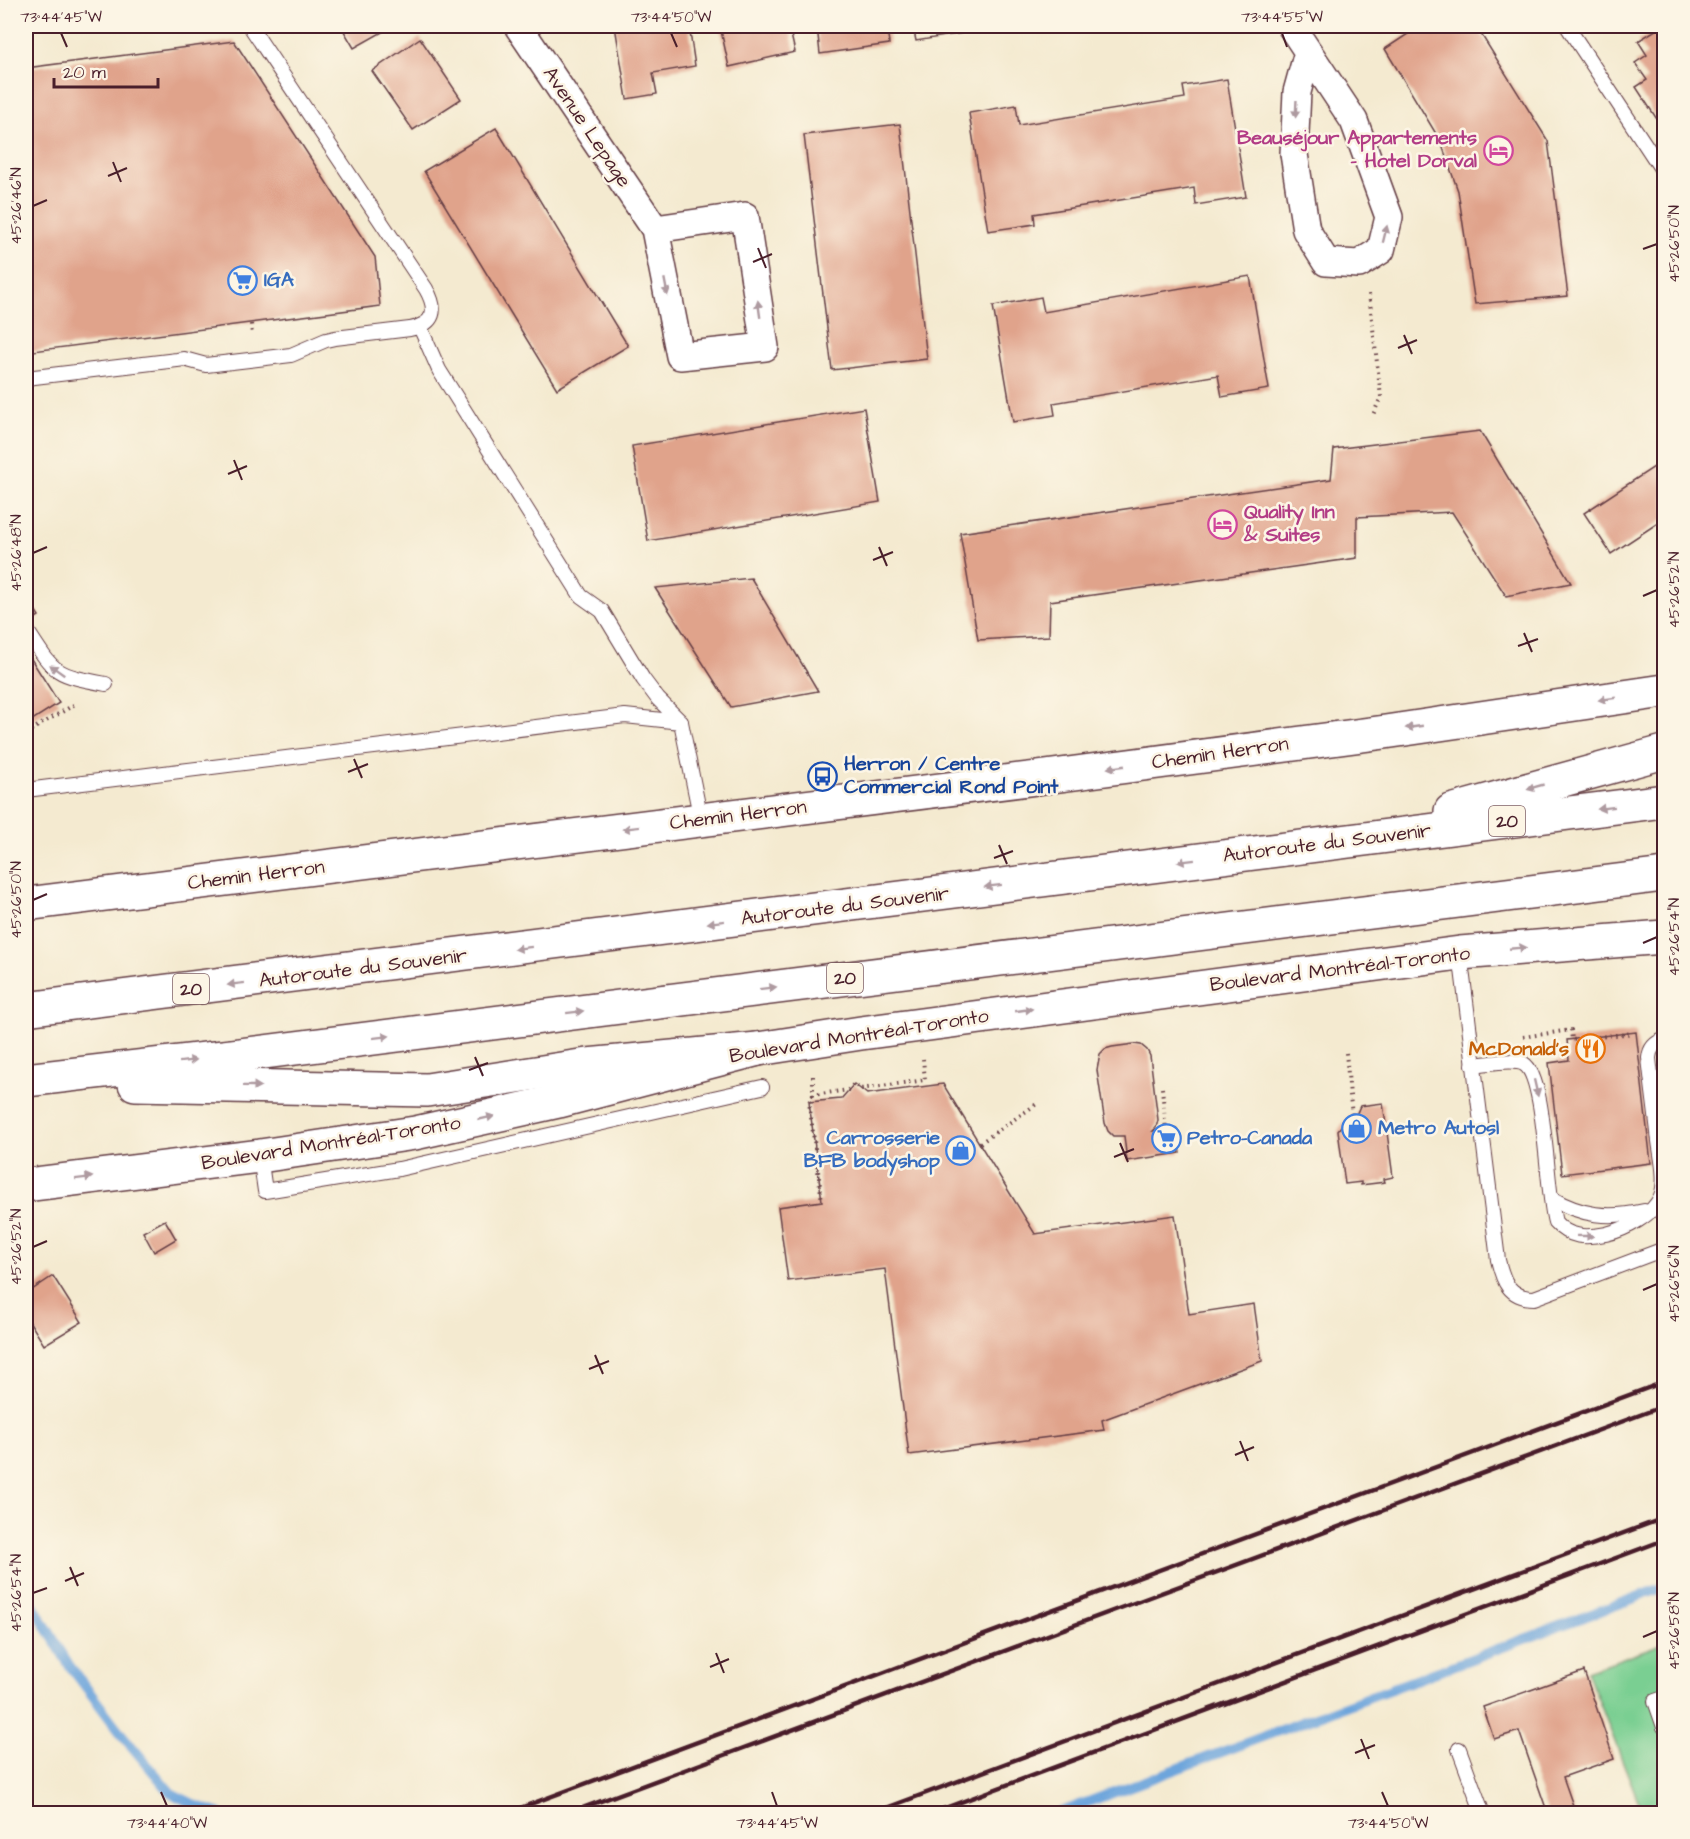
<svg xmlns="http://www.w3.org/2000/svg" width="1690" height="1839" viewBox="0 0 1690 1839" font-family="'Architects Daughter',sans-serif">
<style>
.green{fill:#7acf92;stroke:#62775e;stroke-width:1.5}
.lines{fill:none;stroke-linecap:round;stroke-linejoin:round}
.stream{stroke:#6da5dc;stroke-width:10}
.building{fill:#e0a38b}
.lane-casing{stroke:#643d44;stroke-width:16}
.street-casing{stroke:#643d44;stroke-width:30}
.primary-casing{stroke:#643d44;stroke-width:36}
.highway-casing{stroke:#643d44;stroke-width:36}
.path{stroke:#643d44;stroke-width:4;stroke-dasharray:1.5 4.5;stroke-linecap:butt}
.lane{stroke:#fff;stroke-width:14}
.street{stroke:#fff;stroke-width:27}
.primary{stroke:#fff;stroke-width:33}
.highway{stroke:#fff;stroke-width:33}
.rail{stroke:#4a1f2b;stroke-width:4.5}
.oneway{fill:#ae9aa0}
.ticks{fill:none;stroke:#4a1f2b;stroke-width:2}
.labels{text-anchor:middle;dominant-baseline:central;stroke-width:5;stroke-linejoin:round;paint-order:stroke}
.shield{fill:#fcf5e5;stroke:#7f5f63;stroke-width:1.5}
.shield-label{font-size:18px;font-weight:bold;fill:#4a1f2b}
.street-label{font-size:20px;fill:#4a1f2b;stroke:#fcf5e5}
.hotel-label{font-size:20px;font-weight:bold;fill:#b23c85;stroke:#fcf5e5;text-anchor:end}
.shop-label{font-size:20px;font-weight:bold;fill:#366cbe;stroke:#fcf5e5;text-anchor:start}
.transit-label{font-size:20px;font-weight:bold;fill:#164399;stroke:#fcf5e5;text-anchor:start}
.food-label{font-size:20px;font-weight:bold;fill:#c56008;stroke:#fcf5e5;text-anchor:end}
.neatline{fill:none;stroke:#4a1f2b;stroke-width:2}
.ticks-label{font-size:15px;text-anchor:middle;fill:#4a1f2b}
</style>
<rect width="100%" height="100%" fill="#fcf5e5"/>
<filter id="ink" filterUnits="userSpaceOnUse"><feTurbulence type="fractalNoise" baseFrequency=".0167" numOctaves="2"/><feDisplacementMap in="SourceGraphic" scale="12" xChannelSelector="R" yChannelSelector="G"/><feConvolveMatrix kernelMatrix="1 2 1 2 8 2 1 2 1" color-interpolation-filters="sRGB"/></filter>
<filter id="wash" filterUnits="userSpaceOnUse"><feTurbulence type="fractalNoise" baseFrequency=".008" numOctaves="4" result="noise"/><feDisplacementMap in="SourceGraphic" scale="24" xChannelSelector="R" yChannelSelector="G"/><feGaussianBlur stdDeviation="1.35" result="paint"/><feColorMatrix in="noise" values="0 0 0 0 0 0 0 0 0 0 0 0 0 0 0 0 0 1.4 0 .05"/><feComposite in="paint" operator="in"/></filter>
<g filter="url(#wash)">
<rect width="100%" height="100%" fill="#f4ead0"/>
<path class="green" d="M1664,1643v170h-21l-56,-142z"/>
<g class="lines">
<g class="stream">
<path d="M26,1593l43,72 54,71 48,57 26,13 23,8"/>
<path d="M1056,1814l608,-227"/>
</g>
</g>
<g id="blocks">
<g class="building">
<path d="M341,26h52l-39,22z"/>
<path d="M615,26h74l6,40 -42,7 4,21 -30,5z"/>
<path d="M720,26h69l6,26 -66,15z"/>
<path d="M817,26h70l2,18 -69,10z"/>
<path d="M913,26h74l1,3 -72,12z"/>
<path d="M1014,26h17v1l-17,2z"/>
<path d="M1420,26h56l72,115 20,155 -93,8 -17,-113 -17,-49 -56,-93z"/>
<path d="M1662,26h2v104l-28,-43 11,-7 -12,-17 12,-8 -9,-14z"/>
<path d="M420,38l41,61 -48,31 -41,-59z"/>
<path d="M234,41l141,216 5,49 -354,46v-284z"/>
<path d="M1227,79l19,118 -50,8 -2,-17 -160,26 1,10 -47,7 -19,-118 47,-8 3,20 166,-27 -2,-12z"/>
<path d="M900,124l27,235 -95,11 -28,-235z"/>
<path d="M496,128l132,218 -71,43 -133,-218z"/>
<path d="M1250,276l19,113 -47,8 -4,-22 -165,28 2,12 -42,7 -20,-116 48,-9 3,15z"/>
<path d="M864,408l16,94 -232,39 -16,-95z"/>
<path d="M1480,431l91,152 -65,13 -54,-84 -95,5v41l-307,43 -1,35 -71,4 -18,-107 371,-54 3,-30z"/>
<path d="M1660,463l4,7v49l-53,35 -27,-41z"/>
<path d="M751,578l67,113 -87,16 -76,-119z"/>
<path d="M26,596l13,20 -13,8z"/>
<path d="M26,651l33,52 -33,21z"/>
<path d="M1636,1032l15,131 -89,11 -13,-111 20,-3 -2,-20z"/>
<path d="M1134,1044l7,1 6,5 3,6 8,64 -2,8 -3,3 24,-2 3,24 -53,8 -3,-25h-11l-5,-5 -3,-8 -8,-53 3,-16 5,-5 7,-2z"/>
<path d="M854,1084l13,10 76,-10 92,150 140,-19 14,99 65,-10 8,57 -160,59 2,10 -195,25 -24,-186 -97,12 -10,-74 44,-6 -13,-99 32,-3z"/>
<path d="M1383,1103l10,74 -9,2 1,3 -24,3v-3l-16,2 -7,-54 11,-14 7,-1 4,-9z"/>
<path d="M165,1220l11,19 -22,13 -11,-20z"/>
<path d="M53,1276l29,46 -38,23 -18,-29v-22z"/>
<path d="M1584,1671l30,88 -51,18 13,37h-28l-29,-83 -25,8 -11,-32z"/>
</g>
</g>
</g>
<g filter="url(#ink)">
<use href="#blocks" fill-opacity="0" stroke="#643d44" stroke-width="1.5"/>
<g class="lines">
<defs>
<g id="lane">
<path d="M1567,26l97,147"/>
<path d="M420,327l19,43 142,226 21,15 41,68 15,20 23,23 20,98"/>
<path d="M26,378l151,-18 7,-1 22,6 43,-5 42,-5 35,-15 9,-2 75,-9c25,-5 28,-19 16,-40l-176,-263"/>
<path d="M26,629c29,45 27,45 80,55"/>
<path d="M26,790l599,-74 56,6"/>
<path d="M1460,953l38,307c5,21 11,38 36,38l130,-49"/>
<path d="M1473,1065c13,-1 40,-7 51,-1 22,13 22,128 31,158 14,16 31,16 51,12 18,-4 48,-19 55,-38 6,-16 0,-39 -2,-55 -3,-28 -7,-55 -10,-83 1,-10 5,-15 15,-18"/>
<path d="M260,1156l5,35 134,-22 363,-82"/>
<path d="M1551,1198c31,18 57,21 93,13"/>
<path d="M1664,1698l-9,3 9,26"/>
<path d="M1459,1749l24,65"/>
</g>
<g id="street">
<path d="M518,26l137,203 25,127 85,-9 -20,-131 -90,13"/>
<path d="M1291,26l63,95 35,96 -8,33 -22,14 -33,-2 -20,-32 -12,-76 3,-62 11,-40"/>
</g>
<g id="primary">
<path d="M26,904l1019,-127 340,-45 279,-41"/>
<path d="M26,1185l234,-29 155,-23 144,-32 199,-52 103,-16 599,-80 204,-16"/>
</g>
<g id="highway">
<path d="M1451,811l213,-59"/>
<path d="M26,1009c546,-66 1092,-142 1638,-208"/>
<path d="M26,1080l206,-24 1432,-181"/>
<path d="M135,1084l292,6 160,-25 171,-16"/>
</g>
</defs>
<use href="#lane" class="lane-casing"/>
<use href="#street" class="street-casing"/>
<use href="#primary" class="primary-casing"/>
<use href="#highway" class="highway-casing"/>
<g class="path">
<path d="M1369,294l12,103 -9,20"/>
<path d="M251,324l1,11"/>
<path d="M26,729l2,36"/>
<path d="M26,733l51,-30"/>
<path d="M1523,1037l48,-7 1,10 61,-7"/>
<path d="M1346,1053l6,63"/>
<path d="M813,1076v19l35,-5 6,-6 6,5 65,-9 -2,-21"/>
<path d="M1162,1088l4,42"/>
<path d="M813,1095l-4,7 13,99"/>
<path d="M980,1143l58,-40"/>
<path d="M26,1324l3,-3"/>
</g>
<use href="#lane" class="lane"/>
<use href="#street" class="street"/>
<use href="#primary" class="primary"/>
<use href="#highway" class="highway"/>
<g class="rail">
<path d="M504,1814l1160,-432"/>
<path d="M566,1814l1098,-408"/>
<path d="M870,1814l794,-296"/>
<path d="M929,1814l735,-274"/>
</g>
</g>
<defs><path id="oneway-solid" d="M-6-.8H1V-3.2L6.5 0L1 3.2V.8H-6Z" transform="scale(1.5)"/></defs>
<g class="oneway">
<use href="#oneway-solid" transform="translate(1296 109) rotate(93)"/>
<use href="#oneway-solid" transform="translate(1385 234) rotate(-76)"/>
<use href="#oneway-solid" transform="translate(666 287) rotate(79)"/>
<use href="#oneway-solid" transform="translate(759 309) rotate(-98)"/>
<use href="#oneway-solid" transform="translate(57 670) rotate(-144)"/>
<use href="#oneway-solid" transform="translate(1607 699) rotate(172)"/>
<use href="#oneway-solid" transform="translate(1414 727) rotate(172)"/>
<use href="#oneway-solid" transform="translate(1116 767) rotate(172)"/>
<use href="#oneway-solid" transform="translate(1535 787) rotate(164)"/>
<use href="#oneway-solid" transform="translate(1606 808) rotate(173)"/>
<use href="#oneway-solid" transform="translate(631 828) rotate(173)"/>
<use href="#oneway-solid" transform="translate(1186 861) rotate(173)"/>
<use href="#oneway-solid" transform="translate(993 886) rotate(173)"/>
<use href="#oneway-solid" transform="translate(716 922) rotate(173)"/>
<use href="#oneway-solid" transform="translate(523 948) rotate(173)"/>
<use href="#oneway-solid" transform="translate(1518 948) rotate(-5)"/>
<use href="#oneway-solid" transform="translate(236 984) rotate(173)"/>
<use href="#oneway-solid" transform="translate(768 988) rotate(-7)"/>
<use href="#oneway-solid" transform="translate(1024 1010) rotate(-8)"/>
<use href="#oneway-solid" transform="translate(575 1012) rotate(-7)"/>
<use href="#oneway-solid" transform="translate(381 1037) rotate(-7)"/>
<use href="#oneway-solid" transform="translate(188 1061) rotate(-7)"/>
<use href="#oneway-solid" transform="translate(252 1086) rotate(1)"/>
<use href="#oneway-solid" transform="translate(1536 1088) rotate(77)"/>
<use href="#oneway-solid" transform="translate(486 1118) rotate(-13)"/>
<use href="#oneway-solid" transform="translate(84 1178) rotate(-7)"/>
<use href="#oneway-solid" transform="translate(1585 1236) rotate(1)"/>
</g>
</g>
<path class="ticks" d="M61,33l6,14M671,33l6,14M1282,33l5,14M113,162l8,20M108,176l19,-8M33,206l14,-6M758,248l8,20M1643,249l14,-5M753,262l19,-8M1404,335l8,19M1398,348l19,-8M234,460l8,20M228,474l19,-8M879,547l8,19M33,553l14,-6M873,560l20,-8M1643,596l14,-6M1524,633l8,19M1518,646l20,-7M354,759l8,19M348,772l20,-8M999,845l8,19M994,858l19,-7M33,900l14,-6M1643,943l14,-6M475,1057l8,19M469,1070l19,-7M1120,1143l8,19M1114,1157l20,-8M33,1247l14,-6M1643,1290l14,-6M595,1355l8,19M589,1369l20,-8M1240,1441l8,20M1235,1455l19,-8M70,1567l8,19M65,1581l19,-8M33,1593l14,-5M1643,1637l14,-6M716,1653l8,20M710,1667l19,-8M1361,1739l8,20M1355,1753l20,-8M161,1792l6,14M772,1792l5,14M1382,1792l6,14"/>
<defs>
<symbol id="hotel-ring" viewBox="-11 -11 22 22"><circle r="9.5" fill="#fcf5e5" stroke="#d1479c" stroke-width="1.5"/><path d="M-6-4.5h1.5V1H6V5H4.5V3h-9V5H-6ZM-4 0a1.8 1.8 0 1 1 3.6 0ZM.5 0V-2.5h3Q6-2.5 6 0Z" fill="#d1479c"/></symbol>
<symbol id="supermarket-ring" viewBox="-11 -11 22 22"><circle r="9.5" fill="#fcf5e5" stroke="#3f7fe0" stroke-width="1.5"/><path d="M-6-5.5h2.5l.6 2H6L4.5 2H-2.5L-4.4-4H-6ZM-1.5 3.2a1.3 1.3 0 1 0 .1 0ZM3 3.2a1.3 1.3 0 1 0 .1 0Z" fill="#3f7fe0"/></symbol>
<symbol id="bus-ring" viewBox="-11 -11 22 22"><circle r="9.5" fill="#fcf5e5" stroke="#1a4fb4" stroke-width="1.5"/><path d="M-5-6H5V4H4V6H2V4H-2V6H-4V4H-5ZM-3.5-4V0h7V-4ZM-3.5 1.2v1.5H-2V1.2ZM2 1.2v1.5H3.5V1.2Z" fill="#1a4fb4"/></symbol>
<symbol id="restaurant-ring" viewBox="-11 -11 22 22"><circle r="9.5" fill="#fcf5e5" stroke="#e8710a" stroke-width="1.5"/><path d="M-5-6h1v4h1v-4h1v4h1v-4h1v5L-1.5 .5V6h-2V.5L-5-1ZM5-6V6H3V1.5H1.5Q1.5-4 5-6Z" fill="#e8710a"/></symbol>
<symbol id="shop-ring" viewBox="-11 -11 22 22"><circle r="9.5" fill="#fcf5e5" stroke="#3f7fe0" stroke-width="1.5"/><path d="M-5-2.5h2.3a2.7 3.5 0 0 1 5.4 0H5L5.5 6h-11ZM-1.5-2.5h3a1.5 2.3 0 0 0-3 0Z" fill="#3f7fe0"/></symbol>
</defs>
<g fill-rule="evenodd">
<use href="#hotel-ring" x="1482" y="134" width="33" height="33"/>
<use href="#supermarket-ring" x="226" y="264" width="33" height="33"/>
<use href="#hotel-ring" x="1206" y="508" width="33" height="33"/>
<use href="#bus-ring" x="806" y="760" width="33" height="33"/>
<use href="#restaurant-ring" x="1574" y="1032" width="33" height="33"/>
<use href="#shop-ring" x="1340" y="1112" width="33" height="33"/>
<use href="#supermarket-ring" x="1150" y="1122" width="33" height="33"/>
<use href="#shop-ring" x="944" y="1134" width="33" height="33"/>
</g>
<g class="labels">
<g class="shield">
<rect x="1489" y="806" width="36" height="30" rx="4.5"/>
<rect x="827" y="963" width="36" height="30" rx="4.5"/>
<rect x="173" y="974" width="36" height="30" rx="4.5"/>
</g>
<g class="shield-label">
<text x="1507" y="821">20</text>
<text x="845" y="978">20</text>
<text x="191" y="989">20</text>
</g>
<g class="street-label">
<text transform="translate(587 127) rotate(56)">Avenue Lepage</text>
<text transform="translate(1220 753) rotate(-8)">Chemin Herron</text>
<text transform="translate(738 815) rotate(-7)">Chemin Herron</text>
<text transform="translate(1327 843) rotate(-7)">Autoroute du Souvenir</text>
<text transform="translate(256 875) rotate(-7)">Chemin Herron</text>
<text transform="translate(845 906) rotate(-7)">Autoroute du Souvenir</text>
<text transform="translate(363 968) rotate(-7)">Autoroute du Souvenir</text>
<text transform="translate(1340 969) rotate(-7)">Boulevard Montréal-Toronto</text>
<text transform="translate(859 1036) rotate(-9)">Boulevard Montréal-Toronto</text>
<text transform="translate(331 1143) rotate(-9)">Boulevard Montréal-Toronto</text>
</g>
<g class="hotel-label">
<text x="1477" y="138">Beauséjour Appartements<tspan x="1477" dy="23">- Hotel Dorval</tspan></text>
<text x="1244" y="512" text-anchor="start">Quality Inn<tspan x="1244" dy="23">&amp; Suites</tspan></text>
</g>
<g class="shop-label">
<text x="264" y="280">IGA</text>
<text x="1378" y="1128">Metro Autosl</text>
<text x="940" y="1138" text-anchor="end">Carrosserie<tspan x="940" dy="23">BFB bodyshop</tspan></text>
<text x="1187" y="1138">Petro-Canada</text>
</g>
<g class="transit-label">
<text x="844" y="764">Herron / Centre<tspan x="844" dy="23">Commercial Rond Point</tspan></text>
</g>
<g class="food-label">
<text x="1569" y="1049">McDonald's</text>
</g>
</g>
<rect width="1690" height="1839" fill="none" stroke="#fcf5e5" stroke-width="66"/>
<path d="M54 78v9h104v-9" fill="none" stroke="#4a1f2b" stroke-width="3"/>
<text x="63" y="78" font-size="18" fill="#4a1f2b" stroke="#fcf5e5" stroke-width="4.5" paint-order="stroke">20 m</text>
<rect x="33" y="33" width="1624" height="1773" class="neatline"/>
<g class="ticks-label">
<text x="61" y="22">73°44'45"W</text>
<text x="671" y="22">73°44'50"W</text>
<text x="1282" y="22">73°44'55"W</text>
<text transform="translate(16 206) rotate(-90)" y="5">45°26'46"N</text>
<text transform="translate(1674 244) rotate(-90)" y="5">45°26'50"N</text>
<text transform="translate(16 553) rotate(-90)" y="5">45°26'48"N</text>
<text transform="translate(1674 590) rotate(-90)" y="5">45°26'52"N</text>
<text transform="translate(16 900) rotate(-90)" y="5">45°26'50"N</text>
<text transform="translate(1674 937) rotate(-90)" y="5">45°26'54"N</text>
<text transform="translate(16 1247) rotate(-90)" y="5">45°26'52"N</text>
<text transform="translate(1674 1284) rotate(-90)" y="5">45°26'56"N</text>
<text transform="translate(16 1593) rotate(-90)" y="5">45°26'54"N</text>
<text transform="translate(1674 1631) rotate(-90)" y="5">45°26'58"N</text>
<text x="167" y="1828">73°44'40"W</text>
<text x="777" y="1828">73°44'45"W</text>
<text x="1388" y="1828">73°44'50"W</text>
</g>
</svg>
